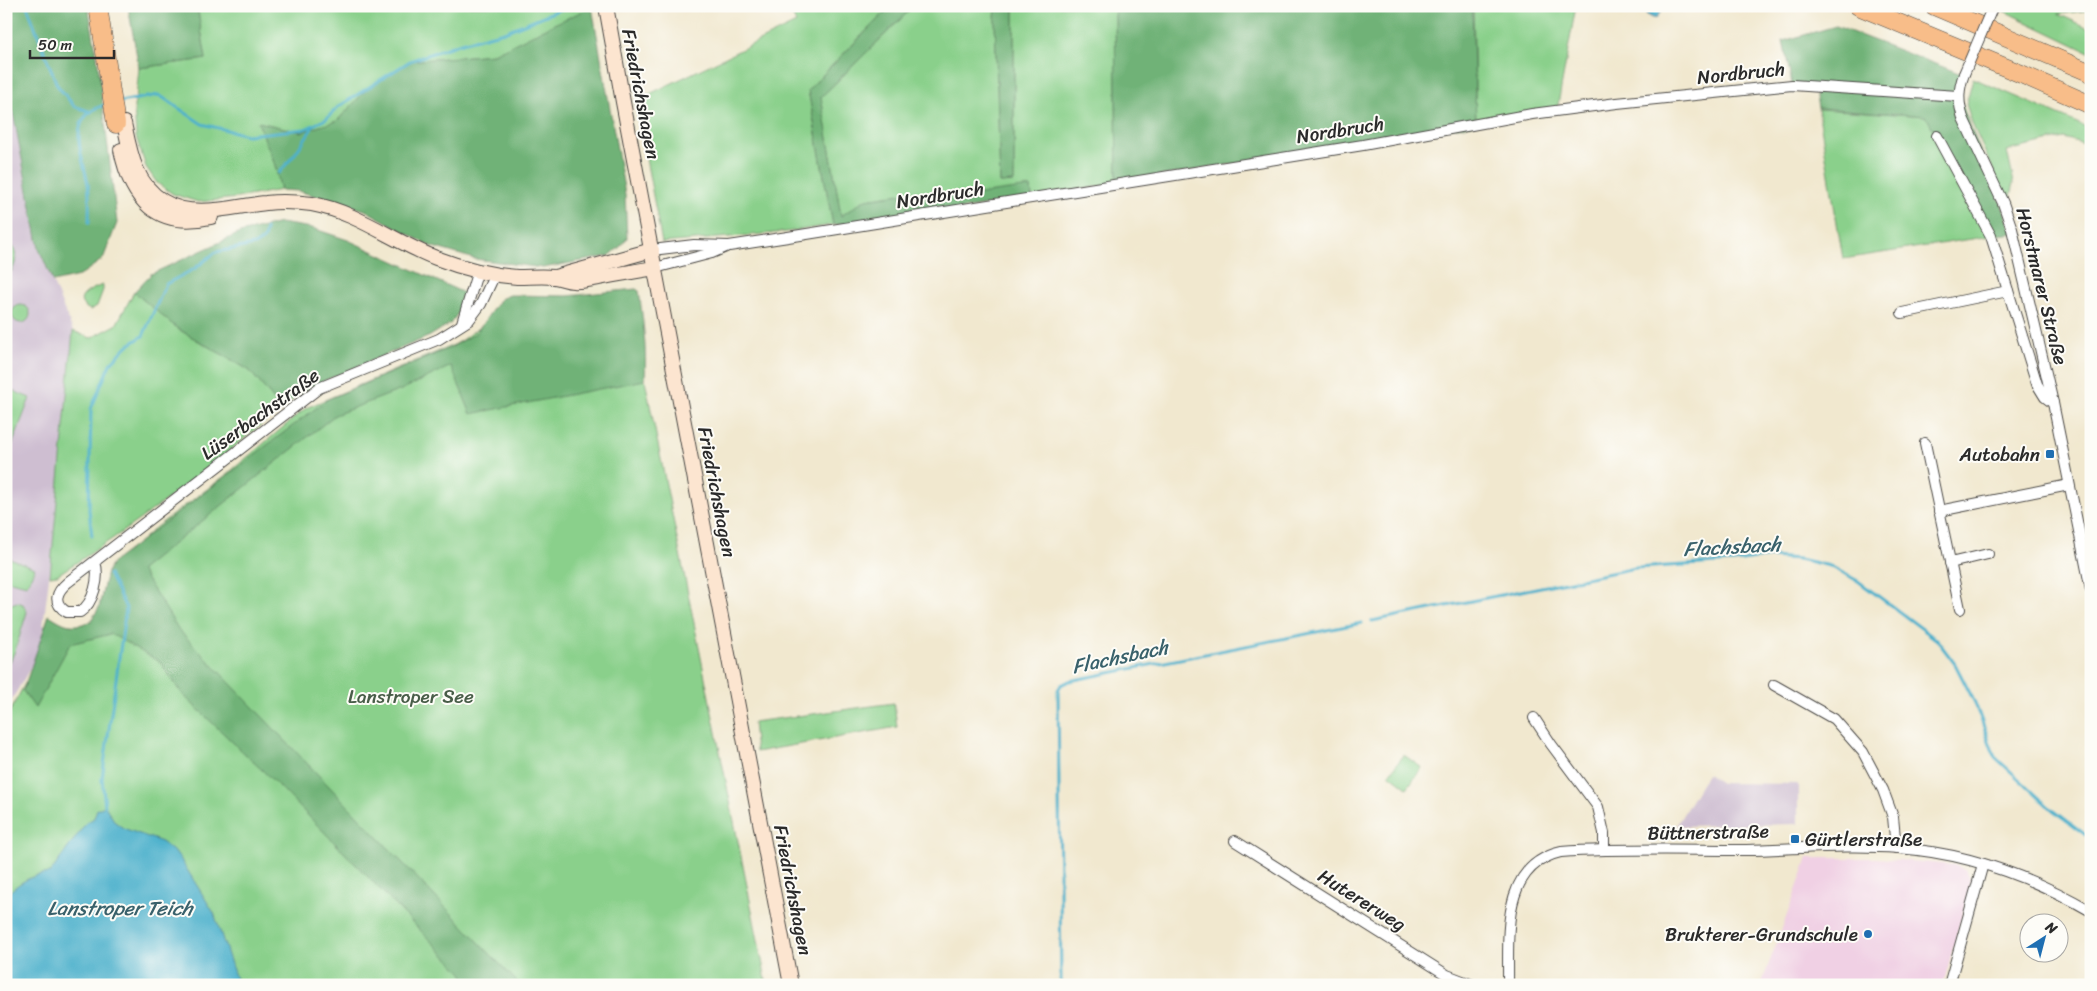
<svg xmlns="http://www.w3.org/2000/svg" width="2097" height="991" viewBox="0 0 2097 991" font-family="Sriracha,sans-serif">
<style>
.built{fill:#f0d0e4}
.industrial{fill:#cebed1}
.green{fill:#8ad08b;stroke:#5a7e5b}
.forest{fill:#6fb277;stroke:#4d6e51}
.water{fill:#4db1cc;stroke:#3c6e7c}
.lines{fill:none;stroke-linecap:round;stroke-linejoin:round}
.stream{stroke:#4db1cc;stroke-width:3}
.street-casing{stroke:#494744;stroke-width:12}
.secondary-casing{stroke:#494744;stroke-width:16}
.highway-casing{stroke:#494744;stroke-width:19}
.street{stroke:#fff;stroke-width:10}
.secondary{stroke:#fce5d0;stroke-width:14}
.highway{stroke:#f8bd89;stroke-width:18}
.street-bridge-casing{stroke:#494744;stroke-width:12;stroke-linecap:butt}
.street-bridge{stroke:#fff;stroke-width:10}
.poi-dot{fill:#1f6fb2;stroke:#fdfcf7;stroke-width:2}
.labels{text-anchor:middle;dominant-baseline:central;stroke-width:4;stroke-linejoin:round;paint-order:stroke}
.street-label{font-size:19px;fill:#2b2b2b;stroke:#fdfcf7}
.poi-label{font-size:19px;fill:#2b2b2b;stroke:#fdfcf7;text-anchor:end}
.park-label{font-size:19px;fill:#485d48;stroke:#fdfcf7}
.water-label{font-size:20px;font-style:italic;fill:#39616b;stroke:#fdfcf7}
</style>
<rect width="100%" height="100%" fill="#fdfcf7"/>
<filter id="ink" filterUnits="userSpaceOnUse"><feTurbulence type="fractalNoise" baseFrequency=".02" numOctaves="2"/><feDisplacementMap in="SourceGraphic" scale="10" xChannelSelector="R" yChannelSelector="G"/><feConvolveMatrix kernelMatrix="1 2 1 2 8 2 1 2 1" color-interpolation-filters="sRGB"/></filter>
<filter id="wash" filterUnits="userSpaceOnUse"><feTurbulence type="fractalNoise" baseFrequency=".0096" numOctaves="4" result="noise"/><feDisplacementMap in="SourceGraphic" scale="20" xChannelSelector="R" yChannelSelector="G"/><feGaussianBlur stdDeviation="1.12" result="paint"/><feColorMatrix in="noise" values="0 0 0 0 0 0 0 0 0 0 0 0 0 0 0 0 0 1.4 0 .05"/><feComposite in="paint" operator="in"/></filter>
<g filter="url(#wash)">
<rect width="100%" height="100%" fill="#f1e8cf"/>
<path class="built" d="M1808,858h69l77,7 13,6 3,15 -27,99h-182z"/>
<g class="industrial">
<path d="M6,75l33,174 34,82 -21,223 -12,97 -34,59z"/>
<path d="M1707,774l14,9 77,1v40l-122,2z"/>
</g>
<g class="green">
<path d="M197,6h395v1l-98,47 -84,7 -40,25 -33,35 -36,11 -43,-10 17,43 6,25 -44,8 -39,4 -25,-8 -16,-11 -11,-16 -10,-30 -2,-31 2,-8 3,-30 67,-9z"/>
<path d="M788,6h103l-83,84 25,135 -47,7 -124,11 -27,-142 161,-78z"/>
<path d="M914,6h82l-1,14 5,163 14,-1v-176h101l2,177 -85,15 -1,-10 -59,7 -47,3 -25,-4 -34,5 -25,17 -20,-119z"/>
<path d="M1473,6h103l-19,104 -81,14z"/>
<path d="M2004,6h87v4l-33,4 33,15v24l-89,-43z"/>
<path d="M1973,78l118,51v17l-27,-8 -57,13 7,32 -5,21 -36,-78 -7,-22z"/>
<path d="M1818,109l108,7 65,120 -148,23z"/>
<path d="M6,238c14,13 12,27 0,40z"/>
<path d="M103,285v5l-6,16 -7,4c-21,-11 1,-21 13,-25z"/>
<path d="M134,292l44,37 71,41 32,38c-71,60 -145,118 -224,167l-7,1 23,-245 18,7 25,-13z"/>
<path d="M634,292l11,88 122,605h-761v-266l23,-43 20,-61c17,11 22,13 41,7l9,-14 8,-36 48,-44 71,-53 80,-67 150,-64 25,-18 21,-26 56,-1z"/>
<circle cx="21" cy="314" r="9"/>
<path d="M6,388l24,10 -24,63z"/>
<path d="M6,557l29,11 -8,17 -21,-5z"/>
<path d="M17,602l6,2 4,8 -12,39 -9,19v-64z"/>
<path d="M894,703l3,24 -141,25 -3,-30z"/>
<path d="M1404,755l18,13 -15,20 -18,-14z"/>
</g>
<g class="forest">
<path d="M6,6h82l9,50 20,167 -14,36 -24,17 -26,6 -14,-33 -33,-174z"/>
<path d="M128,6h69l9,53 -67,9z"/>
<path d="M891,6h23l-93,91 20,119 25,-17 34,-5 25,4 47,-3 59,-8 1,11 -138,22 -61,5 -25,-135z"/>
<path d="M996,6h18v176l-14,1 -5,-163z"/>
<path d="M1115,6h357l4,118 -359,59z"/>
<path d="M592,7l33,187 2,44 -6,8 -12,10 -66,12 -68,-9 -45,-13 -65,-36 -67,-19 -17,-1 -6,-25 -17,-43 43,10 36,-11 33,-35 40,-25 84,-7 60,-30z"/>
<path d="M1836,26l128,49 -6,20 55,138 -22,3 -65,-120 -108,-8 -4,-22 -22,-2 -9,-43z"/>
<path d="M280,223l32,5 36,12 118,54 -5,15 -10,14 -21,13 -116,49 -33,23 -32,-38 -71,-41 -44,-37 17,-18 89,-41z"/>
<path d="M636,289l3,2c4,29 8,59 6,89l-174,34 -20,-48 -50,24 -66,25 -194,155 38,60 341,355h-51l-7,-12 -180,-184 -99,-94 -23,-33 -49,-28 -41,10 -35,64 -12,-17 26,-76c17,11 22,13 41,7l9,-14 8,-36 6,-10 215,-163 122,-51 26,-15 24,-34 10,-4 57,1z"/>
</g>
<g class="water">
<path d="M1642,6h18v7l-5,6 -8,-4z"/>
<path d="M105,806l10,16 8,6 39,14 16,13 36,58 24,72h-232v-90c14,-13 25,-20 44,-22l36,-50 8,-5 3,-9z"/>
</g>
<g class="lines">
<g class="stream">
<path d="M27,6l30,79 17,21 17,6"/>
<path d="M120,102l39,-7 43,29 45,11 58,-6 21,-10 12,-12 72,-46 51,-18 43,-11 62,-25"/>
<path d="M279,173l16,-19 19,-29"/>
<path d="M89,223c0,-12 1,-26 -1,-39 -6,-31 -25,-70 21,-80"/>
<path d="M92,536l-3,-26 2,-101 19,-45 17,-18 16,-10 23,-52 28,-15 22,-17 38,-7 10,-6 2,-10"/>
<path d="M1372,621l263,-53 99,-6 37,-5 28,2 31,7 28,15 79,59 18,24 20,39 20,54 54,50 42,32"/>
<path d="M105,806l-3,-27 24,-171 -17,-34"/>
<path d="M1061,985l-3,-295 3,-5 8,-4 293,-58"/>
</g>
</g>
</g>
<g filter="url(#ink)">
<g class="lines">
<defs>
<g id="street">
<path d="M1964,74c-6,16 -6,28 -1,44l40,85 9,26 41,174 38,187"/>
<path d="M1937,136l54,100 46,148 8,13 8,6"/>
<path d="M652,250l42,-5 35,1 59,-9 575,-92 169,-31 85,-11 175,-18 166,11"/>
<path d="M655,268l57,-15 14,-6"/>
<path d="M1902,313l106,-22"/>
<path d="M462,323l16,-53"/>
<path d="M1925,443l35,166"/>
<path d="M1939,511l130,-26"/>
<path d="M95,562c5,15 -1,41 -15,50h-13c-15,-9 -11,-20 1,-30l251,-194 120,-49 30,-19 12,-16 14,-30"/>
<path d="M1950,563l38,-9"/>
<path d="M1774,685l60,34 29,33 20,38 10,27 3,31"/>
<path d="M1534,718l17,26 47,63 6,26v17"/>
<path d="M1235,841l212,134 26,10"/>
<path d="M1508,985c1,-49 -8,-119 53,-133 61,-4 124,-2 185,-2 51,-1 102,-6 152,-2 69,5 134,29 193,63"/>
<path d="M1949,985l34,-121"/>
</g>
<g id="secondary">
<path d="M606,6l17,96 168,883"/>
<path d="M124,123c6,29 11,61 39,78 30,19 71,5 103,2 15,-2 31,-1 46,1 45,8 82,38 124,54 26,10 54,17 81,19 13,0 25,-1 38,0 6,1 12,4 18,4 9,1 18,-2 26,-3 19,-4 38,-7 56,-10"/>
<path d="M121,150c10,50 36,79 90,67"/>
<path d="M555,277l97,-27"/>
</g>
<g id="highway">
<path d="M98,6l18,118"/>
<path d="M1858,6l161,67 72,32"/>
<path d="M1934,6l157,67"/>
</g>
</defs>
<use href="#street" class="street-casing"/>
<use href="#secondary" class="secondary-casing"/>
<use href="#highway" class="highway-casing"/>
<use href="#street" class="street"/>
<use href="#secondary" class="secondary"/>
<use href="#highway" class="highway"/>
<defs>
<path id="street-bridge" d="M1964,74l29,-68"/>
</defs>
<use href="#street-bridge" class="street-bridge-casing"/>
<use href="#street-bridge" class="street-bridge"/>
</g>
</g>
<g class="poi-dot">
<rect x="2045" y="449" width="10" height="10" rx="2.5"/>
<rect x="1790" y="834" width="10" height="10" rx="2.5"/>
<circle cx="1868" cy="934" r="5"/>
</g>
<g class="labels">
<g class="street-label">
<text transform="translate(1741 73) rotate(-6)">Nordbruch</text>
<text transform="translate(641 94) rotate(79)">Friedrichshagen</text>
<text transform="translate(1340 130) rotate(-9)">Nordbruch</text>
<text transform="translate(940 195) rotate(-9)">Nordbruch</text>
<text transform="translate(2042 286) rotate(76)">Horstmarer Straße</text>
<text transform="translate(260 414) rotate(-36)">Lüserbachstraße</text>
<text transform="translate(717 492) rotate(79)">Friedrichshagen</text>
<text transform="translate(1708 832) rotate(-1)">Büttnerstraße</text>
<text transform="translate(793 890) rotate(79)">Friedrichshagen</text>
<text transform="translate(1362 900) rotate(32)">Hutererweg</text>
</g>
<g class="poi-label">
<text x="2040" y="454">Autobahn</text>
<text x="1805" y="839" text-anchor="start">Gürtlerstraße</text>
<text x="1858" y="934">Brukterer-Grundschule</text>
</g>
<g class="park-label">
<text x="411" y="696">Lanstroper See</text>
</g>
<g class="water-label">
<text transform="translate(1732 547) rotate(-3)">Flachsbach</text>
<text transform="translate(1120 657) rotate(-12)">Flachsbach</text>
<text x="120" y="908">Lanstroper Teich</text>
</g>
</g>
<rect width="2097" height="991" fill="none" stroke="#fdfcf7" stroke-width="25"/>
<g transform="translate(2044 938) rotate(36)"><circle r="24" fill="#fdfcf7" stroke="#a9a8a5"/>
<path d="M0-4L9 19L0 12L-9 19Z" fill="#1f6fb2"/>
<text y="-8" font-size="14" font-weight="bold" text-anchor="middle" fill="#2b2b2b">N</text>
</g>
<path d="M30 50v8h84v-8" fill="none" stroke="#2b2b2b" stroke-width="2.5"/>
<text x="38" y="50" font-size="15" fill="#2b2b2b" stroke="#fdfcf7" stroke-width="4" paint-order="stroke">50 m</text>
</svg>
